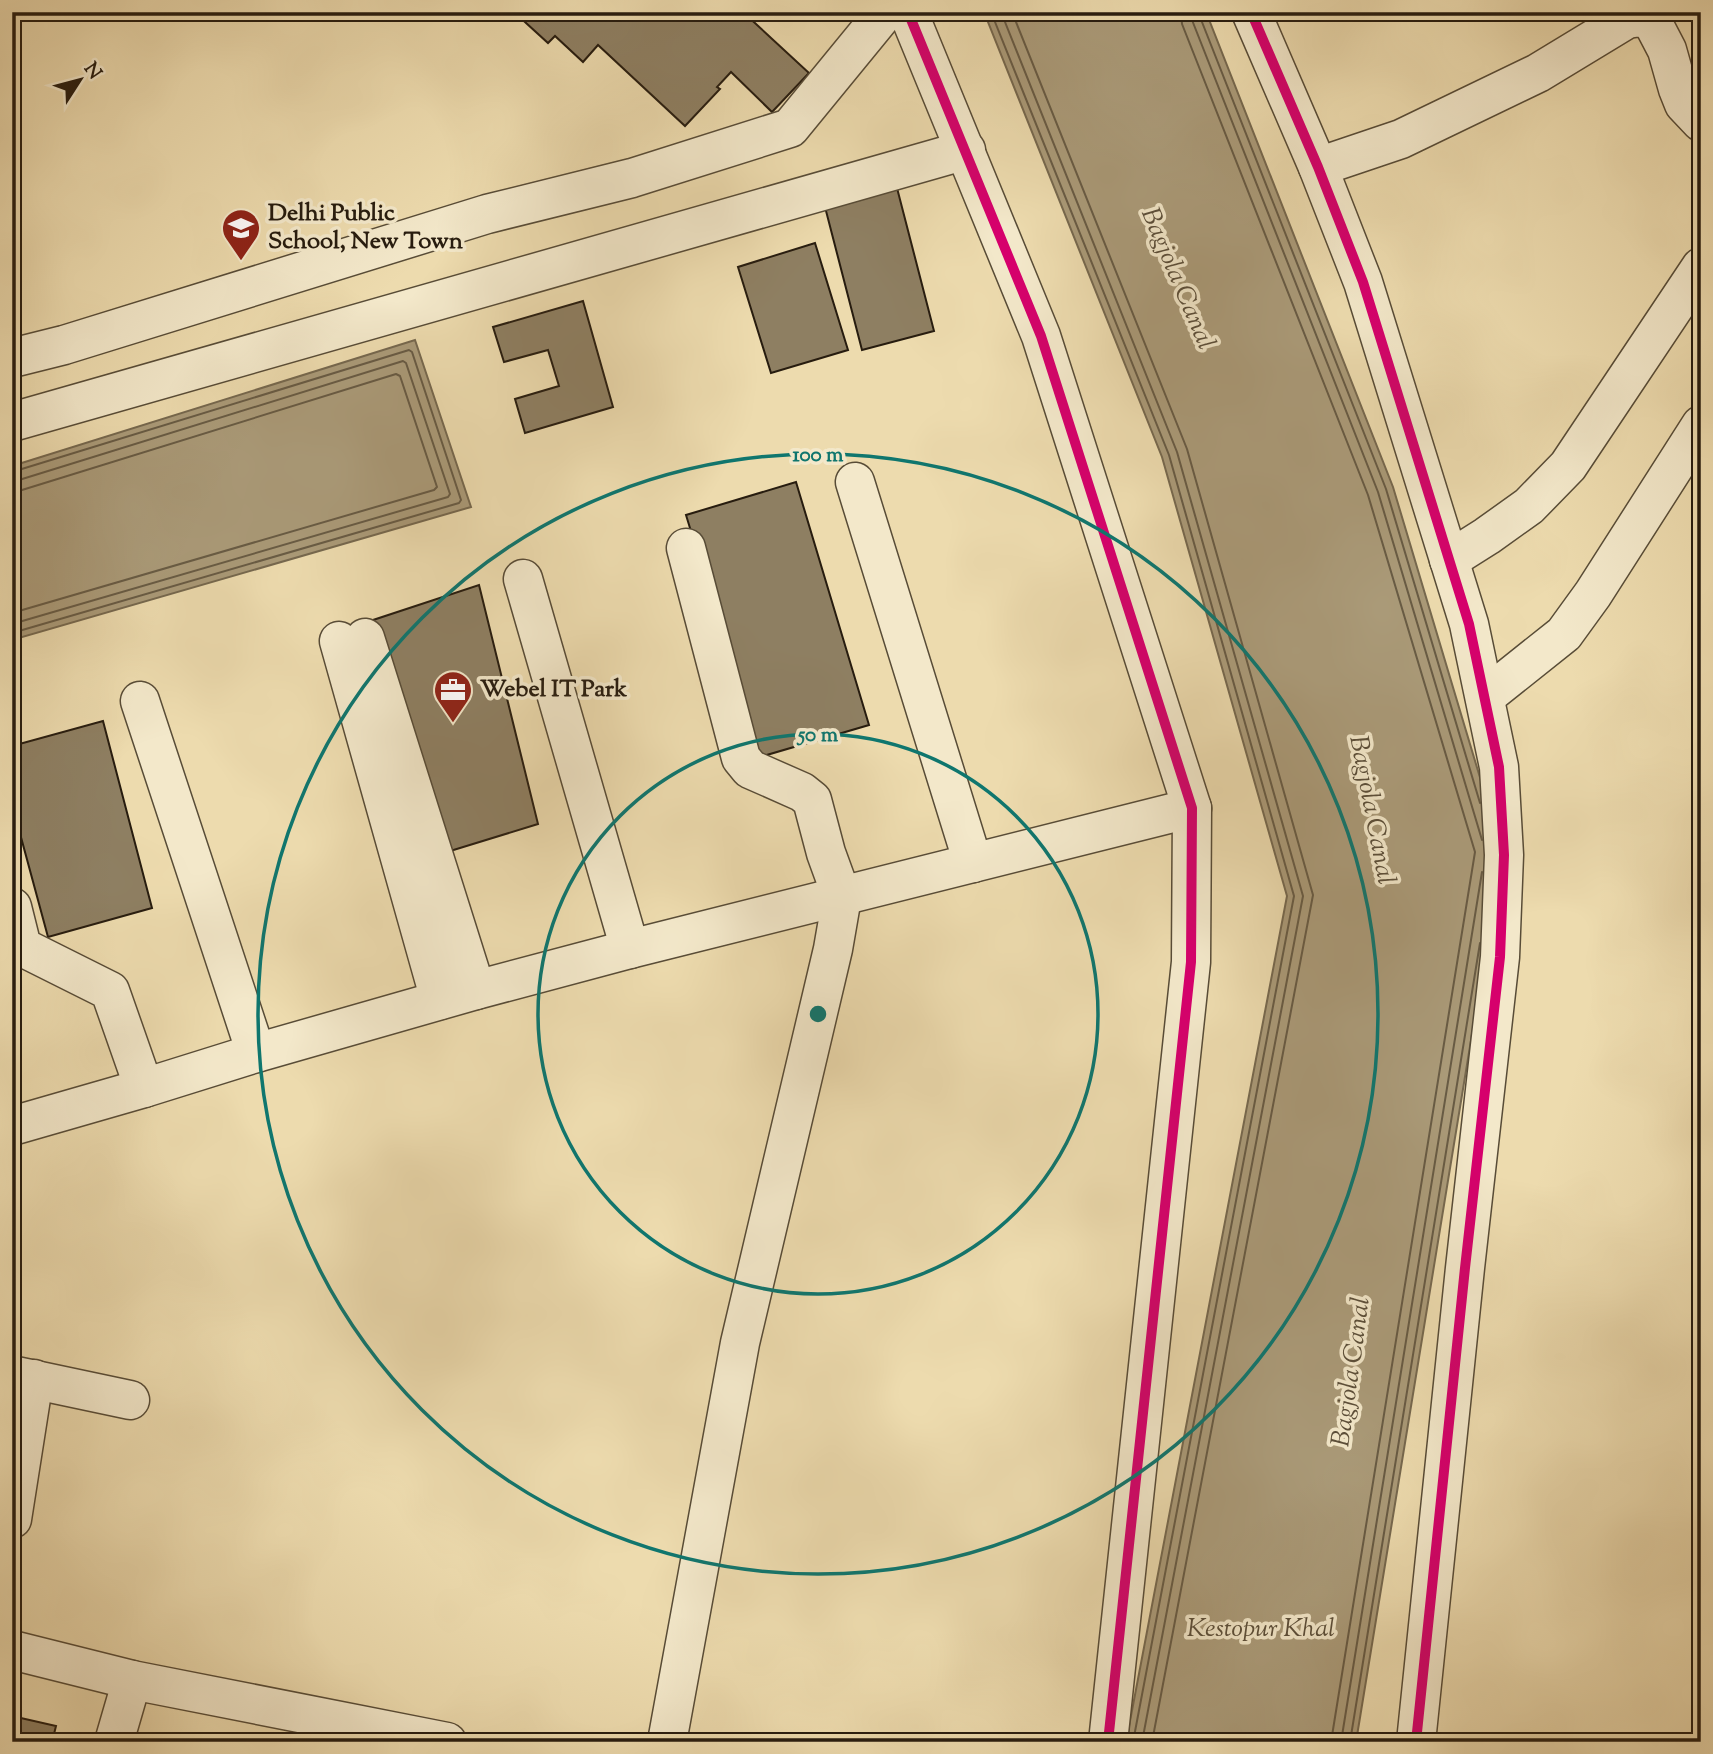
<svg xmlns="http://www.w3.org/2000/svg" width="1713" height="1754" viewBox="0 0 1713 1754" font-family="'Sorts Mill Goudy',serif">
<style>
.water{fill:#aa9a78;stroke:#76684e;stroke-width:2}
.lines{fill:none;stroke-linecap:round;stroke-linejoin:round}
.shore{stroke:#685b44;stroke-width:2}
.building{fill:#8e7f62;stroke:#271c0f;stroke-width:2}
.minor-casing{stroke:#584c37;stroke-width:41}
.minor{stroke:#f3e8ca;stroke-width:38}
.cycleway-casing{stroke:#f3e8ca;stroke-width:15}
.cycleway{stroke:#d6006c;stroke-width:10}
.ring{fill:none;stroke:#0f766e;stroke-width:3.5}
.labels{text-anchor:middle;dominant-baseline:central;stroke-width:7;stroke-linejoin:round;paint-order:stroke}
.poi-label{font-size:24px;font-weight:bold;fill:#271c0f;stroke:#f3e8ca;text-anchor:start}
.water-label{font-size:26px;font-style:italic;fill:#5b4e39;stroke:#f3e8ca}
.centre{fill:#0f766e;stroke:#f3e8ca;stroke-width:3.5}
.ring-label{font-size:21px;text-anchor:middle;font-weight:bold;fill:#0f766e;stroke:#f3e8ca;stroke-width:7;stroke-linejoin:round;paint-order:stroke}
</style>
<rect width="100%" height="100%" fill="#eddbae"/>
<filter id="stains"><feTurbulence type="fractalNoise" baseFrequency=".00286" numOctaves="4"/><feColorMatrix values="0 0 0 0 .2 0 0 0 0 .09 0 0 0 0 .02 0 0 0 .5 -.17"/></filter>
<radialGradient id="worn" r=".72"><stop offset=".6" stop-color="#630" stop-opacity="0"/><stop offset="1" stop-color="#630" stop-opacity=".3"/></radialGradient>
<g class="water">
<path d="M984,12h222l187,475 109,364 -146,891h-230l161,-846 -125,-439z"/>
<path d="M415,340l56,167 -459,133v-174z"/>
</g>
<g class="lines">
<g class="shore">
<path d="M991,12l178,443 125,441 -161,846"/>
<path d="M1001,12l176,440 126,444 -161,846"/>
<path d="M1012,12l175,437 126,446 -161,847"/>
<path d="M1181,12l1,12 186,471 107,357 -144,890"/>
<path d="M1191,12l1,8 186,472 104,348"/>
<path d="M1200,12v5l186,472 94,314"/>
<path d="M12,472l397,-122 3,2 49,148 -2,3 -447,130"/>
<path d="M12,481l7,-1 384,-119 3,2 44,131 -2,3 -436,127"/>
<path d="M12,492l10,-2 374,-116 4,2 37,111 -3,3 -422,123"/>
<path d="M1341,1742l141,-870"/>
<path d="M1350,1742l130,-799"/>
</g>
</g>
<g class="building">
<path d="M514,12h229l66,61 -37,39 -41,-40 -14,15 3,2 -35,37 -87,-81 -15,17 -28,-26 -7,7z"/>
<path d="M897,188l37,143 -72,19 -37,-143z"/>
<path d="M815,243l33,107 -77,23 -33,-106z"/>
<path d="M583,301l30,106 -88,26 -10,-34 44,-13 -11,-36 -44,12 -11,-35z"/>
<path d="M796,482l73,243 -109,32 -74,-242z"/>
<path d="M479,585l59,239 -104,32 -73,-232z"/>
<path d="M103,721l49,187 -104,29 -36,-133v-58z"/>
<path d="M12,1716l44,10 -4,16h-40z"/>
</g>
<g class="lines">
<defs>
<g id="minor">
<path d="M908,12l133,324 151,472 -1,154 -83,780"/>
<path d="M1251,12l67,155 45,115 106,342 30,143 5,88 -4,102 -35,311 -49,474"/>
<path d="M1318,167l83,-28 137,-66 89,-54 14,-2 8,2 6,8 12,23 11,39 6,15 17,18"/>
<path d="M12,358l52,-13 423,-131 145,-36 158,-50 95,-116"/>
<path d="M12,422l954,-272"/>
<path d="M855,482l118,381"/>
<path d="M1449,560l38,-24 42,-30 39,-40 133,-199"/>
<path d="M523,579l107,370"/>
<path d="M365,638l111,352"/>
<path d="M339,641l101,359"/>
<path d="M1485,697l79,-63 29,-40 108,-169"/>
<path d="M140,701l116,352"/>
<path d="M12,907l10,40 88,44 34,97"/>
<path d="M12,1126l132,-38 112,-35 220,-63 154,-41 562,-141"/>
<path d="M12,1375l118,25"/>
<path d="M12,1519l22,-140"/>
<path d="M12,1650l120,30 315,62"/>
<path d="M114,1742l18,-62"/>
<path d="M667,1742l73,-399 93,-394 9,-52 -16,-44 -14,-53 -10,-8 -52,-23 -9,-11 -55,-210"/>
</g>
</defs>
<use href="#minor" class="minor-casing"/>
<use href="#minor" class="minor"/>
<defs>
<g id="cycleway">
<path d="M908,12l133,324 151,472 -1,154 -83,780"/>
<path d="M1251,12l67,155 45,115 106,342 30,143 5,88 -4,102 -35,311 -49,474"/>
</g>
</defs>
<use href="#cycleway" class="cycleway-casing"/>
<use href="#cycleway" class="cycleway"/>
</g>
<g class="ring">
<circle cx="818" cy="1014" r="280"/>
<circle cx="818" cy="1014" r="560"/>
</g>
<defs>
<symbol id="school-pin" viewBox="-11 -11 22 30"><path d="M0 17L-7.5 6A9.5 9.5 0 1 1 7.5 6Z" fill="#8f2418" stroke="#f3e8ca"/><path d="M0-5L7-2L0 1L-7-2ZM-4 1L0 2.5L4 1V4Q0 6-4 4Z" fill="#fff"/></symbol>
<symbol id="office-pin" viewBox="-11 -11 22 30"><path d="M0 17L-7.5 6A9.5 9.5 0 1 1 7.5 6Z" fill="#8f2418" stroke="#f3e8ca"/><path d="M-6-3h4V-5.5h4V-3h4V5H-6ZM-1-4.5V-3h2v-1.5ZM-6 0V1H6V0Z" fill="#fff"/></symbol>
</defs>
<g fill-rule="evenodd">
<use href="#school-pin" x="219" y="206" width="44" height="60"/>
<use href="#office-pin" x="431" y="668" width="44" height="60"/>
</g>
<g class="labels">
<g class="poi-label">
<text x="268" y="214">Delhi Public<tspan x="268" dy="28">School, New Town</tspan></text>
<text x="480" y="690">Webel IT Park</text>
</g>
<g class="water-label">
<text transform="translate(1177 279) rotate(67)">Bagjola Canal</text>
<text transform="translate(1371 810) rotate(79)">Bagjola Canal</text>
<text transform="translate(1352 1372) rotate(-82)">Bagjola Canal</text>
<text x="1261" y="1629">Kestopur Khal</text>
</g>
</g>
<circle cx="818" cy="1014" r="10" class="centre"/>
<g class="ring-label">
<text x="818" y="461">100 m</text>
<text x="818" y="741">50 m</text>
</g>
<rect width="1713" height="1754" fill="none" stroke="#eddbae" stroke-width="42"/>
<rect x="14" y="14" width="1685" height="1726" fill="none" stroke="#271c0f" stroke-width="3.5"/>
<rect x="21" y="21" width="1671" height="1712" fill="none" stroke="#271c0f" stroke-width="2"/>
<g transform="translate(80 80) rotate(54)" stroke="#f3e8ca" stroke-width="5" paint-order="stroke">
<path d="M0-5L12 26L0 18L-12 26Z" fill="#271c0f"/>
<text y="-10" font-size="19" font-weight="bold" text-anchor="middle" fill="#271c0f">N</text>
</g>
<rect width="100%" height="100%" filter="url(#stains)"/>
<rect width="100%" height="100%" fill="url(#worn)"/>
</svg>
